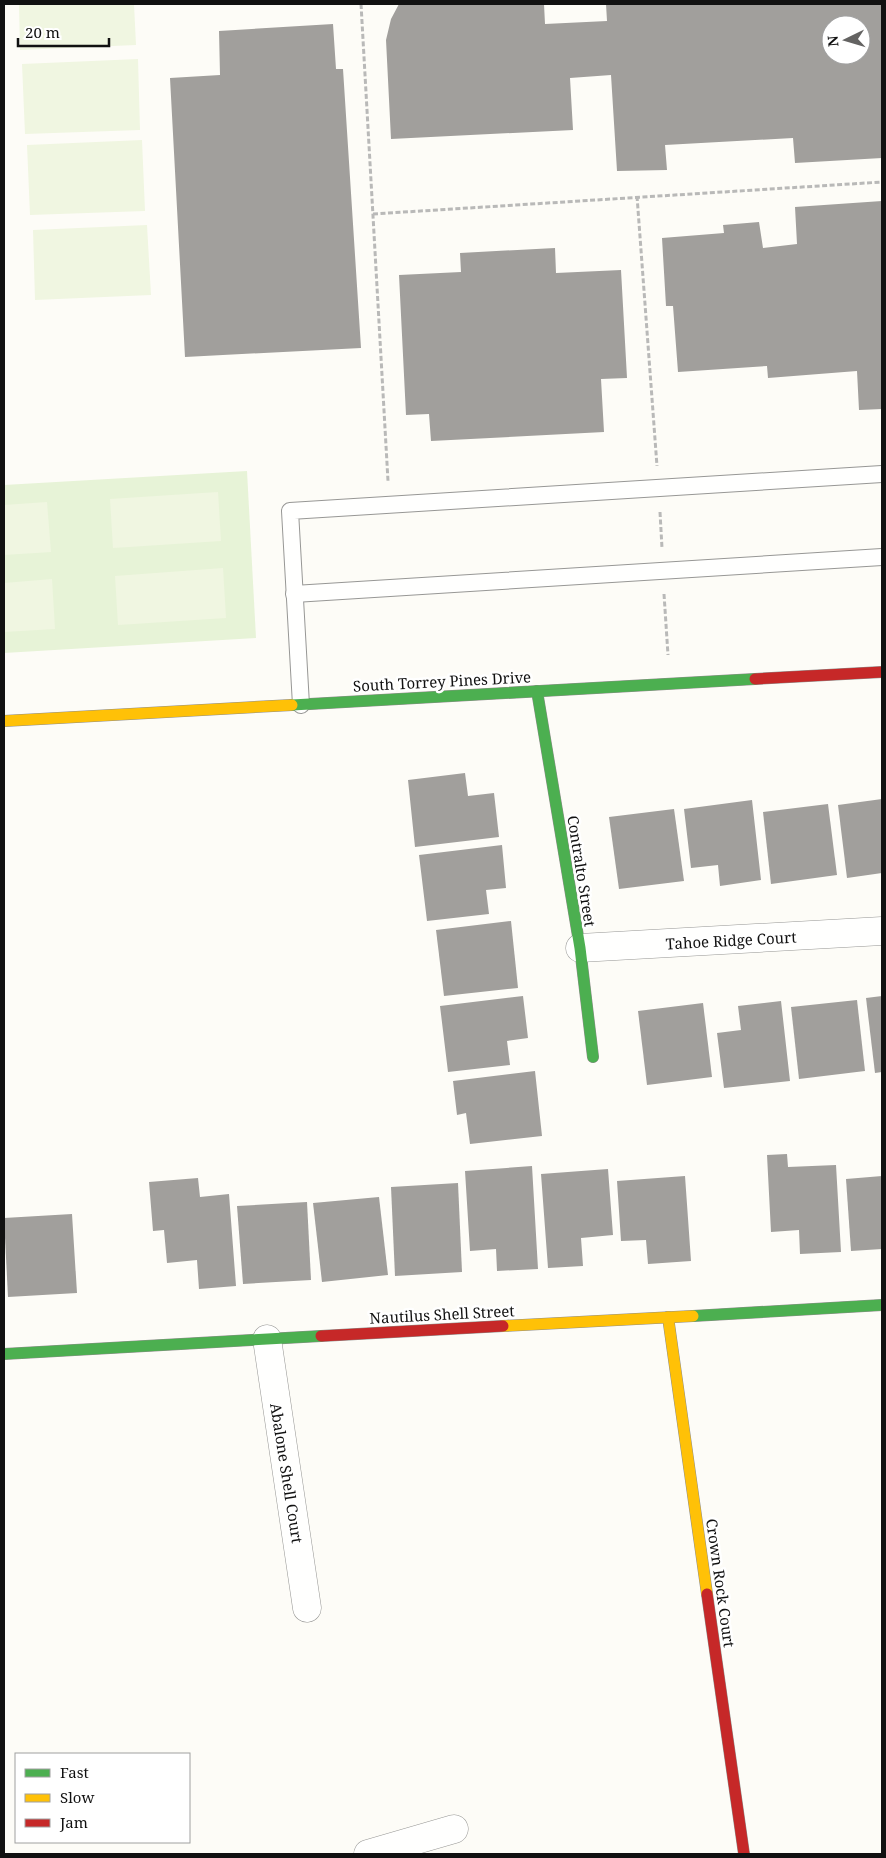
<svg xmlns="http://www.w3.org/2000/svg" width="886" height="1858" viewBox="0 0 886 1858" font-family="'Noto Serif',serif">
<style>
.green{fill:#e7f3d7}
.pitch{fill:#f0f6e1}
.building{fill:#a19f9c;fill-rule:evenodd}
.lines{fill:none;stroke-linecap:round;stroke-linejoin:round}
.lane-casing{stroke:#979795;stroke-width:18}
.street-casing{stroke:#979795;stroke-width:29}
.fast-casing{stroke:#8e8d8b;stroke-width:12}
.slow-casing{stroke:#8e8d8b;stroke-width:12}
.jam-casing{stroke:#8e8d8b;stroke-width:12}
.path{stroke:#b9b9b8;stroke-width:3;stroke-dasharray:5 2.5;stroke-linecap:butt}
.lane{stroke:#fffffe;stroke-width:16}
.street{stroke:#fffffe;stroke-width:28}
.fast{stroke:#4caf50;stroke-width:11}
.slow{stroke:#ffc107;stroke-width:11}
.jam{stroke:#c62828;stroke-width:11}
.labels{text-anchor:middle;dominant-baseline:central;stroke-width:5;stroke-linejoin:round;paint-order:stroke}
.street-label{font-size:15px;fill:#111;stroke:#fff}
</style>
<rect width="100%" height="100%" fill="#fdfcf7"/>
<path class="green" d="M247,471l9,167 -252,15v-168z"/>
<g class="pitch">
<path d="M19,4h115l2,41 -116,5z"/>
<path d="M138,59l2,71 -115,4 -3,-70z"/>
<path d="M142,140l3,71 -115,4 -3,-70z"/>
<path d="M147,225l4,70 -116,5 -2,-70z"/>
<path d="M218,492l3,49 -108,7 -3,-49z"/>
<path d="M47,502l4,50 -47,3v-50z"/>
<path d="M223,568l3,50 -108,7 -3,-49z"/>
<path d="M52,579l3,50 -51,3v-49z"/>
</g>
<g class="building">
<path d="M399,4h145l1,20 62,-3 -1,-17h276v154l-87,5 -2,-25 -128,7 2,25 -50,1 -6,-96 -41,3 3,52 -182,9 -5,-99 5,-21zM831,25h30v30h-30z"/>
<path d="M333,24l3,45h7l18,279 -176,9 -15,-279 50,-3 -1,-44z"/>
<path d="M882,201v208l-23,1 -2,-39 -89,7 -1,-12 -89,6 -5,-66h-7l-4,-68 62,-5 -1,-8 36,-3 4,26 34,-4 -2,-37z"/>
<path d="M555,248l1,25 65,-3 6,108 -26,1 3,53 -173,9 -2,-27 -23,1 -7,-140 62,-3 -1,-19z"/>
<path d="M465,773l3,23 26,-3 5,44 -84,10 -7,-67z"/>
<path d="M882,799v74l-35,5 -9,-73z"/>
<path d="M752,800l9,80 -41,6 -2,-21 -27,3 -7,-59z"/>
<path d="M828,804l9,71 -66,9 -8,-72z"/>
<path d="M674,809l10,72 -65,8 -10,-72z"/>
<path d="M502,845l4,43 -20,2 3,24 -62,7 -8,-66z"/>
<path d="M511,921l7,67 -74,8 -8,-66z"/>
<path d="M523,996l5,42 -21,3 3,24 -62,7 -8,-66z"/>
<path d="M882,996v76l-7,1 -9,-75z"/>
<path d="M857,1000l8,71 -66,8 -8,-72z"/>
<path d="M781,1001l9,80 -66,7 -7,-55 24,-3 -3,-24z"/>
<path d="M703,1003l9,74 -65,8 -9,-74z"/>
<path d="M535,1071l7,65 -72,8 -4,-31 -9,2 -4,-34z"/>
<path d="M787,1154l1,13 48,-2 5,87 -41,2 -1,-24 -28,2 -4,-77z"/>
<path d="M532,1166l6,103 -41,2 -1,-22 -26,2 -5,-80z"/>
<path d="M608,1169l5,66 -32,3 2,28 -35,2 -7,-94z"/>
<path d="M685,1176l6,85 -43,3 -2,-24 -25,1 -4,-60z"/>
<path d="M882,1176v73l-31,2 -5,-72z"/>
<path d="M198,1178l2,19 29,-3 7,92 -37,3 -2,-29 -30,3 -3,-33 -11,1 -4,-49z"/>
<path d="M458,1183l4,89 -67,4 -4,-89z"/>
<path d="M379,1197l9,78 -66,7 -9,-79z"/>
<path d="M307,1202l4,78 -68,4 -6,-78z"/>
<path d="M72,1214l5,79 -69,4 -4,-79z"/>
</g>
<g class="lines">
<defs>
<g id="lane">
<path d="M294,594l588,-37"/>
<path d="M301,705l-11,-194 592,-37"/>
</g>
<g id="street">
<path d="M580,948l302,-17"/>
<path d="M267,1339l40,269"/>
<path d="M368,1854l86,-25"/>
</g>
<g id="fast">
<path d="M537,691l43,257 13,109"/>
<path d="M292,705l463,-26"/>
<path d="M693,1316l189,-11"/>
<path d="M4,1354l317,-18"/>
</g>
<g id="slow">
<path d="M4,721l288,-16"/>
<path d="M668,1317l39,277"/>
<path d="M503,1326l190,-10"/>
</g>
<g id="jam">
<path d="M755,679l127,-7"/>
<path d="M321,1336l182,-10"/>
<path d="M707,1594l37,260"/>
</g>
</defs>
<use href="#lane" class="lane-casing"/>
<use href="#street" class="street-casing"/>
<use href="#fast" class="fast-casing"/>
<use href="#slow" class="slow-casing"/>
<use href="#jam" class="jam-casing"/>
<g class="path">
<path d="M361,4l27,477"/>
<path d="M637,196l20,270"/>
<path d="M373,214l509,-32"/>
<path d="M660,512l2,36"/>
<path d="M664,594l4,61"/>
</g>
<use href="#lane" class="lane"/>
<use href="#street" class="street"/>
<use href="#fast" class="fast"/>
<use href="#slow" class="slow"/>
<use href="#jam" class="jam"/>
</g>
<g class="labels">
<g class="street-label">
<text transform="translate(442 681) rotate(-3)">South Torrey Pines Drive</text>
<text transform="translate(582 871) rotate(81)">Contralto Street</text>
<text transform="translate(731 940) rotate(-3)">Tahoe Ridge Court</text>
<text transform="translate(442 1314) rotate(-3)">Nautilus Shell Street</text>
<text transform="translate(287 1473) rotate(81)">Abalone Shell Court</text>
<text transform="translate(721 1583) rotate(82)">Crown Rock Court</text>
</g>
</g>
<rect width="886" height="1858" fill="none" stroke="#111111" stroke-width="10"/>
<rect x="15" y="1753" width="175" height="90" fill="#ffffff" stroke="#a0a0a0"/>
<rect x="25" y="1769" width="25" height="8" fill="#4caf50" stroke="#a0a0a0"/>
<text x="60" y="1778" font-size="15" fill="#111111">Fast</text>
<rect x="25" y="1794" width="25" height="8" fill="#ffc107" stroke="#a0a0a0"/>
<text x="60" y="1803" font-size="15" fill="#111111">Slow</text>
<rect x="25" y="1819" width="25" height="8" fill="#c62828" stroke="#a0a0a0"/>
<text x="60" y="1828" font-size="15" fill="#111111">Jam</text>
<g transform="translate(846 40) rotate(265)"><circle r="24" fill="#ffffff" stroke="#a0a0a0"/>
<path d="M0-4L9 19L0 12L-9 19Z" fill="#646362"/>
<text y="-8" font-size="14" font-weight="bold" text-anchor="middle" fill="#111111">N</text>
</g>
<path d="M18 38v8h91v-8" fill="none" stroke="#111111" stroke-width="2.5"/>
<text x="25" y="38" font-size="15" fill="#111111" stroke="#ffffff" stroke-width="4" paint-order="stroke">20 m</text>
</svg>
